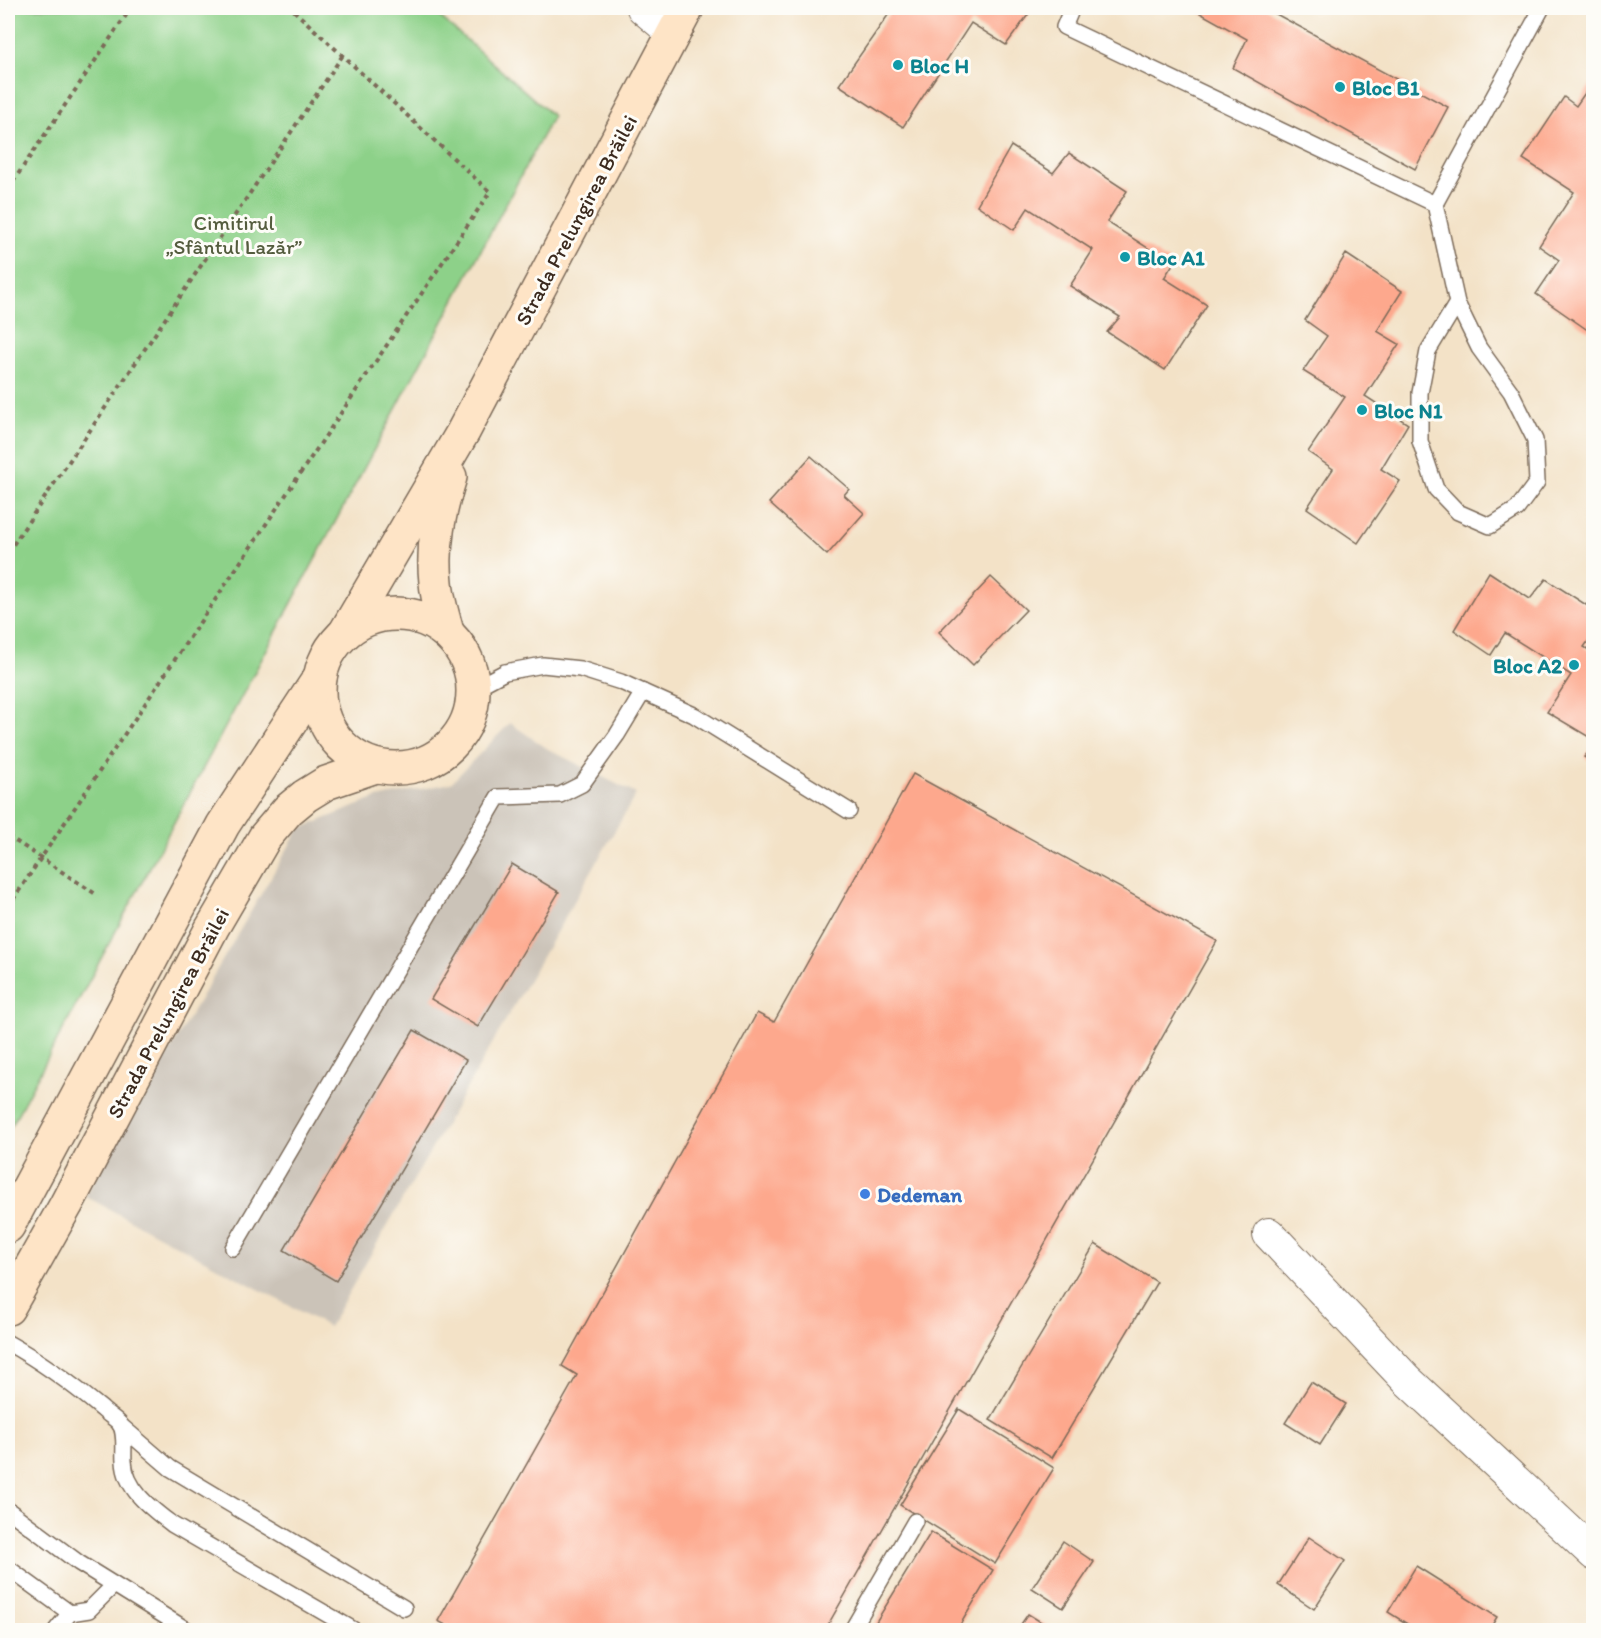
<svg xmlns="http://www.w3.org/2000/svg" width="1601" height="1638" viewBox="0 0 1601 1638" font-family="Itim,sans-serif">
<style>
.industrial{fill:#cbc3b8}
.green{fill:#8dd189;stroke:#647e54;stroke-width:1.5}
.building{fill:#fda88d}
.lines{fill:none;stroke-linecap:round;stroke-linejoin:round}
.service-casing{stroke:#7b6a59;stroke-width:18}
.minor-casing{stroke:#7b6a59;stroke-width:34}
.secondary-casing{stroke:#7b6a59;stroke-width:36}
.path{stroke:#7b6a59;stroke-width:4;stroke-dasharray:4.5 4.5;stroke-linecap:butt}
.service{stroke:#fff;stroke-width:15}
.minor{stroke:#fff;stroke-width:32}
.secondary{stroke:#fee4c6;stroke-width:33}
.culture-dot{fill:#0f9aa8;stroke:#fdfcf7;stroke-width:2}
.shop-dot{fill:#3f7fe0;stroke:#fdfcf7;stroke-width:2}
.labels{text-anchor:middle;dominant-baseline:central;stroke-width:6;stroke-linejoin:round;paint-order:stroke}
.culture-label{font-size:21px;font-weight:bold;fill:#0d838f;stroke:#fdfcf7;text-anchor:start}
.street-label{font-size:21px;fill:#3b2a1e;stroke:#fdfcf7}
.park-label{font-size:21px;fill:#545c3e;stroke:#fdfcf7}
.shop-label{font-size:21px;font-weight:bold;fill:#366cbe;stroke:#fdfcf7;text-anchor:start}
</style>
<rect width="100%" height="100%" fill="#fdfcf7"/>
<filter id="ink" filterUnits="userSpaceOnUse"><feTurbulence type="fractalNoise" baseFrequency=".0167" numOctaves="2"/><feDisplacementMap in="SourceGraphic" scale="12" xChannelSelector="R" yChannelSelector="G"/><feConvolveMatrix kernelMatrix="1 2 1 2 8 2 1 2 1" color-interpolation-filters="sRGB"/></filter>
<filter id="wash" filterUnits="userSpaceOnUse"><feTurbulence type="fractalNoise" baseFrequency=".008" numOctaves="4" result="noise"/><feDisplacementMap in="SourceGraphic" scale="24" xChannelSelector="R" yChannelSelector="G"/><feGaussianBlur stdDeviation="1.35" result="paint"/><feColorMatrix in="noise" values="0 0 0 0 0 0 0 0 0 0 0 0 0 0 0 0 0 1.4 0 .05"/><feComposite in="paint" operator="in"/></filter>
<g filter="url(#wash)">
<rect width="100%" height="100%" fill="#f3e2c7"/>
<path class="industrial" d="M510,723l38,26 88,45 -307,533 -244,-131 214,-367 78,-31 74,-15z"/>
<path class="green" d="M8,8h422l123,108 -545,1016z"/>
<g id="blocks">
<g class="building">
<path d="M893,8h46l9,6 4,-6h81l-27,37 -35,-22 -68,104 -64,-42z"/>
<path d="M1191,8h74l183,99 -33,62 -182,-101 14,-29z"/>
<path d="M1594,80v243l-5,8 -53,-37 23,-34 -20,-14 35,-54 -51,-33 41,-62 12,9z"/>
<path d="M1011,146l42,27 16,-20 58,38 -20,31 66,42 -9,14 43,27 -42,65 -58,-38 13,-15 -50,-31 23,-36 -65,-42 -14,22 -37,-25z"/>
<path d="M1346,254l56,37 -25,40 22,13 -34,52 43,28 -27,45 19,12 -42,62 -51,-35 26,-39 -25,-17 37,-55 -42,-26 24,-35 -22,-16z"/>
<path d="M811,456l38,33 -5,6 20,18 -37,42 -58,-52z"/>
<path d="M1489,572l41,27 16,-20 48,31v23l-10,14 10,6v87l-47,-28 24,-37 -66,-42 -14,22 -37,-25z"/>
<path d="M991,577l35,33 -53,55 -34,-33z"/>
<path d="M1594,746v17l-10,-6z"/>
<path d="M913,774l304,167 -392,689h-370l-17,-9 139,-246 -15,-9 195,-353 17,9z"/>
<path d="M512,864l47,28 -81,135 -47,-28z"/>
<path d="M414,1030l52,30 -130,221 -52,-31z"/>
<path d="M1095,1244l62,38 -105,176 -62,-38z"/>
<path d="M1311,1382l35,22 -26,41 -35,-22z"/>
<path d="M959,1409l95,59 -59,96 -95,-59z"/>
<path d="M931,1532l62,38 -36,60h-86z"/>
<path d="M1309,1537l36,24 -31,48 -36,-24z"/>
<path d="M1063,1541l31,21 -31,46 -31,-20z"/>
<path d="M1416,1566l81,51 -8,13h-72l-29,-18z"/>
<path d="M1028,1614l26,16h-37z"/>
</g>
</g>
</g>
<g filter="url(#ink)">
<use href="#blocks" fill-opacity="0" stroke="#7b6a59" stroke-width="1.5"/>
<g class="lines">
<defs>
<g id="service">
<path d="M1072,8l-8,19 371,177 107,-196"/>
<path d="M1435,204l22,99 22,45 32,44 24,48 2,42 -20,27 -27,17 -32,-14 -22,-23 -16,-48v-48l8,-42 29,-48"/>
<path d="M473,689l32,-17 38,-7 37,4 41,13 73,33 155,96"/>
<path d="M233,1248l265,-451 62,-2 22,-11 35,-49 26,-43"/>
<path d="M8,1343c34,19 64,41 94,66 5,5 14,10 18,15 6,10 3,26 4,37 1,29 28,48 49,64l181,105"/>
<path d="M120,1425l50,43 234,140"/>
<path d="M8,1510l71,53 108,67"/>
<path d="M8,1568l62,45 19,-3 25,-25"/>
<path d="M56,1630l14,-17"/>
<path d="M852,1630l63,-109"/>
</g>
<g id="minor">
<path d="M643,8l31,26"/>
<path d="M1269,1234l138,146 187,174"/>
</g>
<g id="secondary">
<circle cx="396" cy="691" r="77"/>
<path d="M447,632c-4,-16 -10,-33 -11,-50 -4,-37 3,-70 14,-105"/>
<path d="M345,633l118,-201 224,-424"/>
<path d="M8,1226l215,-401 97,-148"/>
<path d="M8,1308l58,-103 146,-277 53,-91 23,-27 17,-14 21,-13 50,-17"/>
</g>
</defs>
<use href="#service" class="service-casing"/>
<use href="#minor" class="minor-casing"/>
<use href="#secondary" class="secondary-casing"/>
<g class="path">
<path d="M8,189l123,-181"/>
<path d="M8,552l335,-497"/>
<path d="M8,836l89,59"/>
<path d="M8,907l482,-715 -199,-184"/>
</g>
<use href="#service" class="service"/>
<use href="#minor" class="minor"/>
<use href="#secondary" class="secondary"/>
</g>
</g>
<g class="culture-dot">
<circle cx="898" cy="65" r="6"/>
<circle cx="1340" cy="87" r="6"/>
<circle cx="1125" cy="257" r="6"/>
<circle cx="1362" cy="410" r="6"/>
<circle cx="1574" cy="665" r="6"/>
</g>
<circle class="shop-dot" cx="865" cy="1194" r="6"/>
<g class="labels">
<g class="culture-label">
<text x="910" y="65">Bloc H</text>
<text x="1352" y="87">Bloc B1</text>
<text x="1137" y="257">Bloc A1</text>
<text x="1374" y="410">Bloc N1</text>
<text x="1562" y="665" text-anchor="end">Bloc A2</text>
</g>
<g class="street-label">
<text transform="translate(576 220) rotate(-62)">Strada Prelungirea Brăilei</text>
<text transform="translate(168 1013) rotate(-62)">Strada Prelungirea Brăilei</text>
</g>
<g class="park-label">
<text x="234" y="222">Cimitirul<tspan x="234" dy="24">„Sfântul Lazăr”</tspan></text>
</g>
<g class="shop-label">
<text x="877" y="1194">Dedeman</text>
</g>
</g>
<rect width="1601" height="1638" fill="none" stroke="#fdfcf7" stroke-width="30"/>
</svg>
